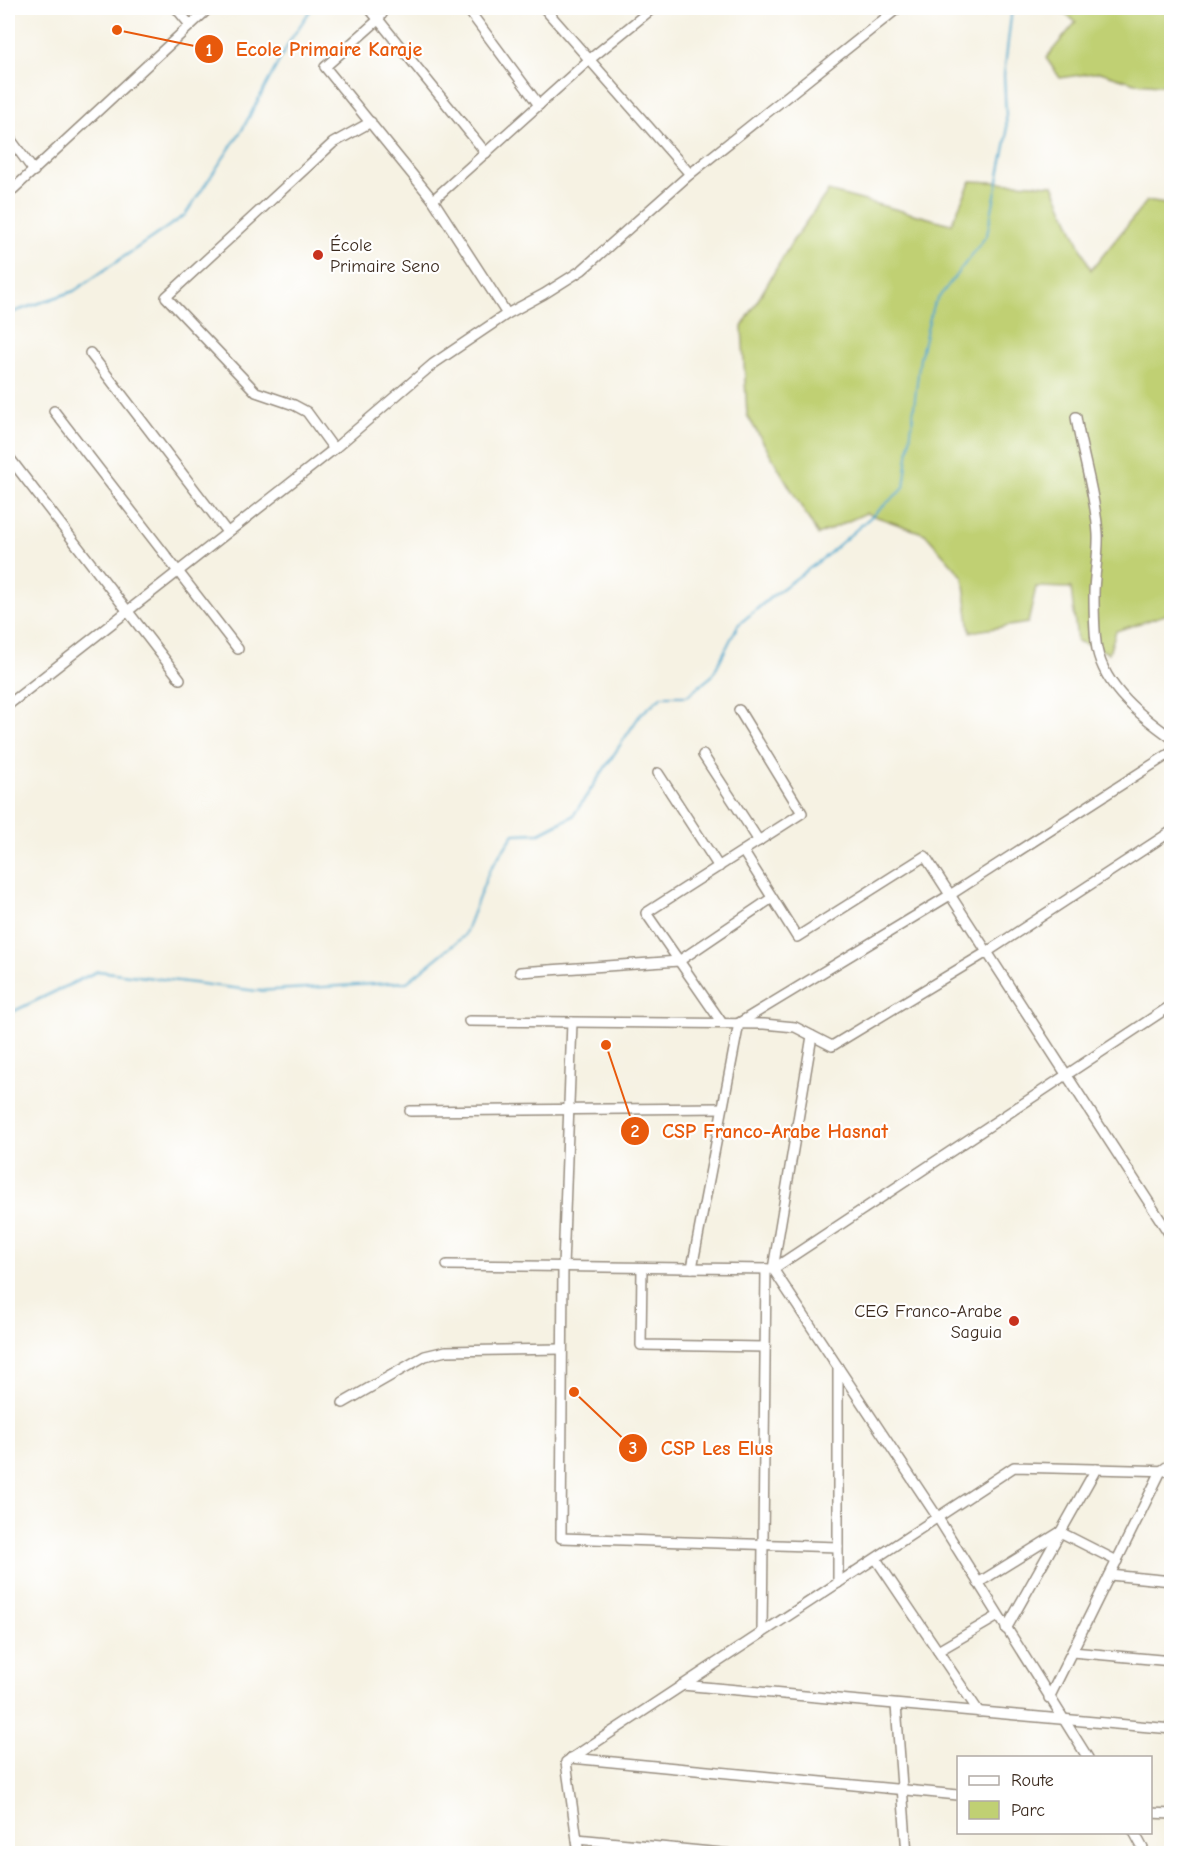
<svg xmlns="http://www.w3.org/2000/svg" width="1179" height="1861" viewBox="0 0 1179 1861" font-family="'Comic Neue',sans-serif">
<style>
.green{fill:#c0d073;stroke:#7e7d48;stroke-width:1.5}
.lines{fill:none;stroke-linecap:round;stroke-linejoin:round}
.stream{stroke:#4fa7cc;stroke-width:2}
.street-casing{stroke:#988e80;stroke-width:12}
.street{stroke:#fff;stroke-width:9}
.poi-dot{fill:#c8321e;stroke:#fff;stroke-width:2}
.labels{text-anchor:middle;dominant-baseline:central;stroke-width:4.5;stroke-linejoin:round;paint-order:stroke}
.poi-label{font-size:18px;fill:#3b2a1e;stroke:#fff;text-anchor:start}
.leader{fill:none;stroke:#e8590c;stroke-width:2}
.callout-dot{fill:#e8590c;stroke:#fff;stroke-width:2}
.mark-label{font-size:18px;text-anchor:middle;font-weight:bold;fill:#fff}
.callout-label{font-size:20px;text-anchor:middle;font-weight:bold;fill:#e8590c;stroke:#fff;stroke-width:4.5;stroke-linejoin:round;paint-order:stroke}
</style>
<rect width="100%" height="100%" fill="#fff"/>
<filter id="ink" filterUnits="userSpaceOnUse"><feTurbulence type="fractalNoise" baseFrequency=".0167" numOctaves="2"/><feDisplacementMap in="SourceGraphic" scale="12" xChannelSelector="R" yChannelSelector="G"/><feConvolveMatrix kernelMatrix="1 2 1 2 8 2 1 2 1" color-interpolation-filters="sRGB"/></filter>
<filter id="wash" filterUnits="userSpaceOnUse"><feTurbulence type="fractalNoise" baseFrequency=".008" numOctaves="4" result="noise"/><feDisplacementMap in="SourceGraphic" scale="24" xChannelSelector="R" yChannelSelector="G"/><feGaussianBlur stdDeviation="1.35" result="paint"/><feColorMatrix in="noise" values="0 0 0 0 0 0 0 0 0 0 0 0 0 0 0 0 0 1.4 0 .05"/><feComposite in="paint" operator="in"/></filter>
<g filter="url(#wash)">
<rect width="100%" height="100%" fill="#f6f2e3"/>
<g class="green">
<path d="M1056,8h115v78l-36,-3 -35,-11 -40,6 -14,-20 30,-36z"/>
<path d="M971,181l82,4 38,85 56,-69 24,4v408l-55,18 -7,22 -32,-12 -6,-53 -35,-1 -8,36 -58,9 -7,-55 -38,-43 -59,-21 -48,22 -71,-120 -5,-88 50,-85 36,-51 123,33z"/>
</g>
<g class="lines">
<g class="stream">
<path d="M8,314l66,-23 111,-76 57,-85 49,-91 21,-31"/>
<path d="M8,1014l90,-43 159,20 150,-9 57,-46 25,-65 25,-37 26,-1 33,-17 67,-101 22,-19h25l25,-20 26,-51 33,-28 55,-41 78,-68 16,-130 13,-53 54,-70 20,-99 -3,-61 8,-67"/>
</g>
</g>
</g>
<g filter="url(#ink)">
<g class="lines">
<defs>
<g id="street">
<path d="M176,8l14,17"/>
<path d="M369,8l117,145"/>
<path d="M386,8l-8,12 -53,47 108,133 74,114"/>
<path d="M467,8l72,97"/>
<path d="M544,8l146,166"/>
<path d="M8,136l26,35"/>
<path d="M8,194l201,-186"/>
<path d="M433,200l156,-140 64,-52"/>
<path d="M90,353l137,179"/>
<path d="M54,411l184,238"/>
<path d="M1076,417c6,38 20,80 22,117 1,21 -4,40 -4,60 0,17 0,38 3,55 8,39 44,67 75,89"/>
<path d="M334,449l-27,-37 -13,-7 -38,-13 -90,-95 167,-154 38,-21"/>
<path d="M8,456l172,223"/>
<path d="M8,705l326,-256 99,-85 74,-50 37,-20 38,-24 108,-96 208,-166"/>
<path d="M703,755l56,86"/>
<path d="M658,773l61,94"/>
<path d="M743,851l54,86 128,-81 247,382"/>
<path d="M520,972l159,-11 93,-63"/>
<path d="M469,1021l295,3 31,3 37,19 155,-94 185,-121"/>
<path d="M572,1022l-9,245 -2,271 277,9"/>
<path d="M722,1023l-76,-110 156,-100 -63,-103"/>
<path d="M812,1036l-39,233 165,249 150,240"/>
<path d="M410,1111l312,-3"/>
<path d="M447,1265l326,4 399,-264"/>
<path d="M642,1268l-1,77 124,2"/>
<path d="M692,1268l47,-245 211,-128 222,-143"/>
<path d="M838,1367v216"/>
<path d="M343,1403l82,-47 21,-5 116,-2"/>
<path d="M876,1559l103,153"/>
<path d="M1110,1575l62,6"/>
<path d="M978,1583l82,-51 57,29"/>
<path d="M1006,1629l90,-160"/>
<path d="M762,1633l4,-364"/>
<path d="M938,1651l60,-35"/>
<path d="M1072,1652l100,9"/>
<path d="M682,1685l490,44"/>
<path d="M1049,1698l112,-227 11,-8"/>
<path d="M896,1705l11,149"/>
<path d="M571,1758l387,37"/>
<path d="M1150,1813l22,1"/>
<path d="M1134,1832l12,22"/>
<path d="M577,1839l155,15"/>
<path d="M579,1854l-13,-92 448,-295 158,4"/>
</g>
</defs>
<use href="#street" class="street-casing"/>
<use href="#street" class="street"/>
</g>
</g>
<g class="poi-dot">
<circle cx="318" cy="255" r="6"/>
<circle cx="1014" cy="1321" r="6"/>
</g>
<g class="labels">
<g class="poi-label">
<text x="330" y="245">École<tspan x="330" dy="21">Primaire Seno</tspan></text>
<text x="1002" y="1311" text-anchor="end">CEG Franco-Arabe<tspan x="1002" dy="21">Saguia</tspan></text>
</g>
</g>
<path class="leader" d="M117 30L209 49M606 1045L635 1131M574 1392L633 1448"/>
<g class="callout-dot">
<circle cx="117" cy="30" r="6"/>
<circle cx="606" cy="1045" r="6"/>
<circle cx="574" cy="1392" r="6"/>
<circle cx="209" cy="49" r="15"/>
<circle cx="635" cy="1131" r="15"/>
<circle cx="633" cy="1448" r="15"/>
</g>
<g class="mark-label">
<text x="209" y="56">1</text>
<text x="635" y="1137">2</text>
<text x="633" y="1454">3</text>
</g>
<g class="callout-label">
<text x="329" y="56">Ecole Primaire Karaje</text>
<text x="775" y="1138">CSP Franco-Arabe Hasnat</text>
<text x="717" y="1455">CSP Les Elus</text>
</g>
<rect width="1179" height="1861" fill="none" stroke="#fff" stroke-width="30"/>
<rect x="957" y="1756" width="195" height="78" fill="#ffffff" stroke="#b1aaa5" stroke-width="1.5"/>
<rect x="969" y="1776" width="30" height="9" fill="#ffffff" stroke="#b1aaa5" stroke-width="1.5"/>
<text x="1011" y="1786" font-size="18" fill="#3b2a1e">Route</text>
<rect x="969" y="1801" width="30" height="18" fill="#c0d073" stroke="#b1aaa5" stroke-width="1.5"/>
<text x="1011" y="1816" font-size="18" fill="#3b2a1e">Parc</text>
</svg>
